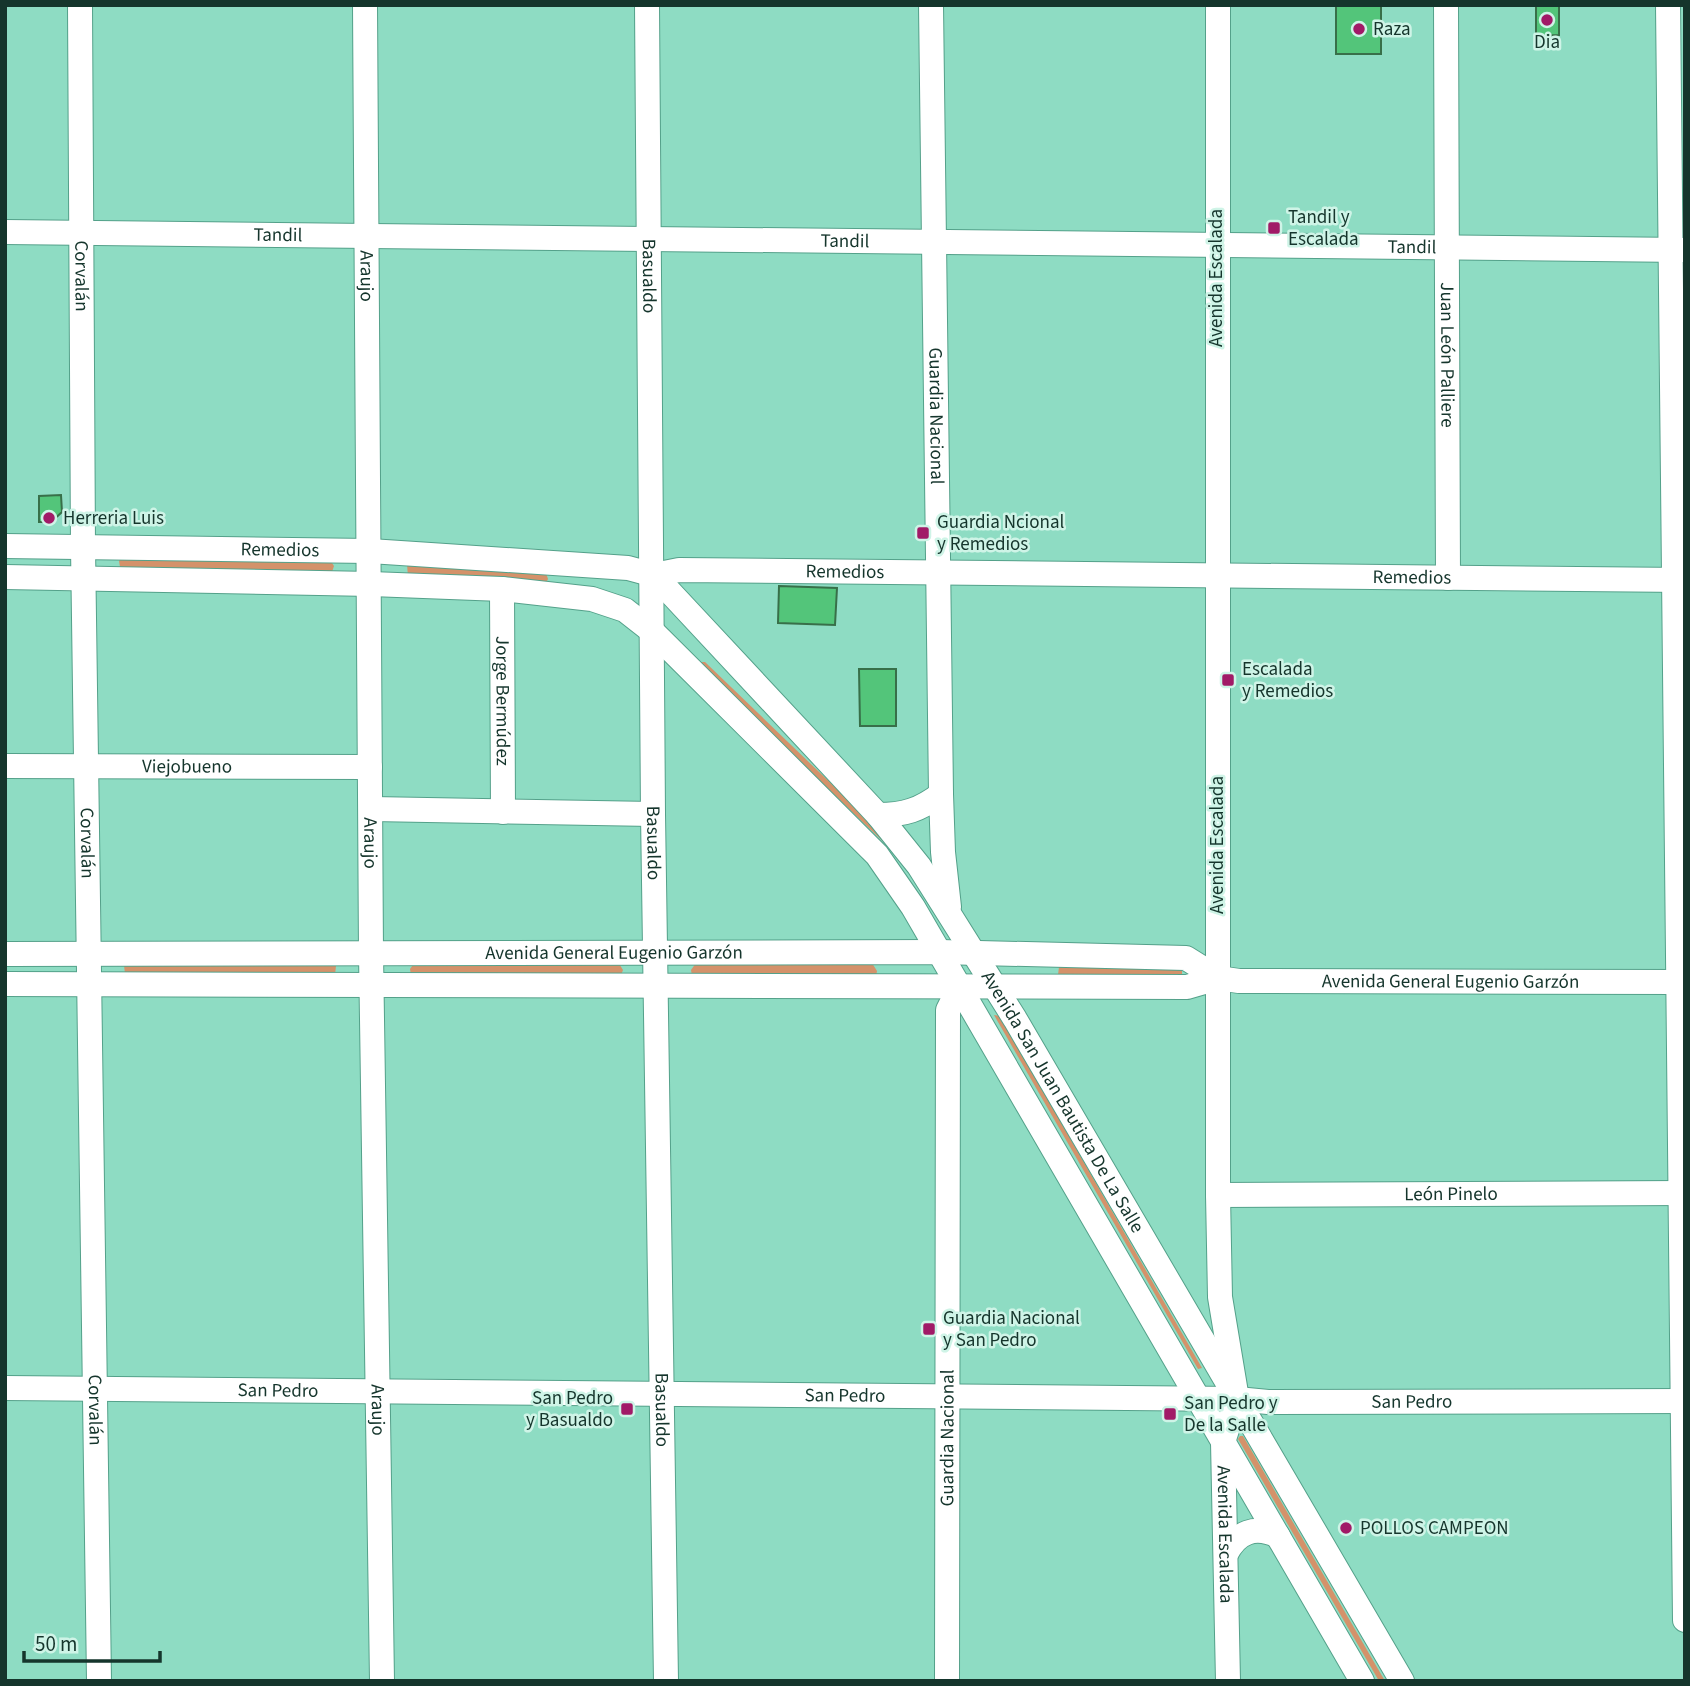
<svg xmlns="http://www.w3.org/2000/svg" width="1690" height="1686" viewBox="0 0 1690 1686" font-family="'Source Sans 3',sans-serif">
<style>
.green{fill:#d4926a}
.building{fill:#53c57a;stroke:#386f49;stroke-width:2}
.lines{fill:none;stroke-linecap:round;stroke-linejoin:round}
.minor-casing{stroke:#54a18a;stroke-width:26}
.minor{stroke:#fff;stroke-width:24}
.poi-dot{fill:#a11a67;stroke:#cff4e7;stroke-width:2.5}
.labels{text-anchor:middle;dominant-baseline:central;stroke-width:5;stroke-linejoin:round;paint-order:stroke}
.poi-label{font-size:19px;fill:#15352c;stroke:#cff4e7;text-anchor:start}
.street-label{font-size:19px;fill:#15352c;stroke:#cff4e7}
</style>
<rect width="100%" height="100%" fill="#8edcc3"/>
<g class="green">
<path d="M122,557l208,3 4,6 -2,6 -212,-5 -1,-6z"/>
<path d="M407,564l139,9 2,6 -2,4 -138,-6z"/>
<path d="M701,662h4l193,186 22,39 -24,-33 -196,-188z"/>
<path d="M331,962l5,4 -1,9 -210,-1 -1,-9z"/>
<path d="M415,962h203l5,8 -2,5h-210l-1,-6z"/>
<path d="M696,963h176l5,8 -1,5h-184l-1,-6z"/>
<path d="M1059,967l123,3v4l-124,1z"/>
<path d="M994,1015l6,1 202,352 -4,1z"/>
<path d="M1240,1436h3l142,245h-6l-141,-242z"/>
</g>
<g class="building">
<rect x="1336" y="5" width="45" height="49"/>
<path d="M1536,5h23v30l-23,1z"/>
<path d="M61,495l1,17 -11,10h-12v-26z"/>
<path d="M779,586l58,2 -2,37 -57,-2z"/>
<path d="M859,669h37v57h-36z"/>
</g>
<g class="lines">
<defs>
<g id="minor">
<path id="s1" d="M80,5l3,542 16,1134"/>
<path id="s2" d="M365,5l6,948 11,728"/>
<path id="s3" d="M647,5l6,809 13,867"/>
<path id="s4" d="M931,5l10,789 2,58 6,55"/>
<path id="s5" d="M1218,5v1190l2,102 17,102 -14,43 5,239"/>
<path id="s6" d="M1446,5l2,573"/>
<path d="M1668,5l17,1615"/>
<path id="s7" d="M5,232l1680,18"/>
<path id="s8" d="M5,546l365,5 258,17 26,7 25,-5 1006,10"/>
<path id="s9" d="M654,575l224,240 41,51 96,153 387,662"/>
<path d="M5,577l366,7 131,5 90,10 33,11 28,22 224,223 36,52 449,774"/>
<path id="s10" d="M502,589l1,223"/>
<path id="s11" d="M5,766l365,1"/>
<path d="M372,809l281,5"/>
<path d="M878,815c26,0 42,-5 63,-21"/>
<path id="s12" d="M5,954l935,-2 246,6 32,20"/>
<path id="s13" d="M5,984l1182,3 31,-9 21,3 446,1"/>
<path id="s14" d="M1218,1195l467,-2"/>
<path id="s15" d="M5,1388l1232,11 31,3 417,-1"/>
<path d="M1226,1554c11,-22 29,-29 52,-18"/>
<path id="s16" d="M947,1681l1,-671 12,-24"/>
</g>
</defs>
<use href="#minor" class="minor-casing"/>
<use href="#minor" class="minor"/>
</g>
<g class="poi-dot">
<circle cx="1547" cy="20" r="7"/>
<circle cx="1359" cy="29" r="7"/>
<rect x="1267" y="221" width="14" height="14" rx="3.5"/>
<circle cx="49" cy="518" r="7"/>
<rect x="916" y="526" width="14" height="14" rx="3.5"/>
<rect x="1221" y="673" width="14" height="14" rx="3.5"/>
<rect x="922" y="1322" width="14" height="14" rx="3.5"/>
<rect x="620" y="1402" width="14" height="14" rx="3.5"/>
<rect x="1163" y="1407" width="14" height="14" rx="3.5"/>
<circle cx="1346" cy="1528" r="7"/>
</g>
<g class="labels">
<g class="poi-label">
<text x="1373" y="29">Raza</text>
<text x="1547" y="42" text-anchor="middle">Dia</text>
<text x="1288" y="217">Tandil y<tspan x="1288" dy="22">Escalada</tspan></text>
<text x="63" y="518">Herreria Luis</text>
<text x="937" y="522">Guardia Ncional<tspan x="937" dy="22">y Remedios</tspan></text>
<text x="1242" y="669">Escalada<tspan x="1242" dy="22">y Remedios</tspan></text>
<text x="943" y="1318">Guardia Nacional<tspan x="943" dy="22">y San Pedro</tspan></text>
<text x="613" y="1398" text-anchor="end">San Pedro<tspan x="613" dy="22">y Basualdo</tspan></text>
<text x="1184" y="1403">San Pedro y<tspan x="1184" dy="22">De la Salle</tspan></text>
<text x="1360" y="1528">POLLOS CAMPEON</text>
</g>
<g class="street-label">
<text stroke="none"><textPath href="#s7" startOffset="273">Tandil</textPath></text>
<text stroke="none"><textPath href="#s7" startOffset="840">Tandil</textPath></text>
<text stroke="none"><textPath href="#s7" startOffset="1407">Tandil</textPath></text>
<text stroke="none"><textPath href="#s1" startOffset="271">Corvalán</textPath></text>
<text stroke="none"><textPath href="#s2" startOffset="271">Araujo</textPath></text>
<text stroke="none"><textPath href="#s3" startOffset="271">Basualdo</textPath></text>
<text transform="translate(1216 278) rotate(-90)">Avenida Escalada</text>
<text stroke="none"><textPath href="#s6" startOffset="350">Juan León Palliere</textPath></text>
<text stroke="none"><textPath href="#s4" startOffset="411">Guardia Nacional</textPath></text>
<text stroke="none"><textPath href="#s8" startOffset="275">Remedios</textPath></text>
<text stroke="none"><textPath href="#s8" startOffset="842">Remedios</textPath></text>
<text stroke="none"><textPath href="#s8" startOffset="1409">Remedios</textPath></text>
<text stroke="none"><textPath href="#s10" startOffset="112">Jorge Bermúdez</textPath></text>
<text stroke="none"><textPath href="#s11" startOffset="182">Viejobueno</textPath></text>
<text stroke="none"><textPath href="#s1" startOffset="838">Corvalán</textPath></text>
<text stroke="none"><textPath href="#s2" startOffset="838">Araujo</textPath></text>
<text stroke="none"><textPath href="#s3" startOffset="838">Basualdo</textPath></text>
<text transform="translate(1217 845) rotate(-90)">Avenida Escalada</text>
<text stroke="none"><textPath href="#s12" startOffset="609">Avenida General Eugenio Garzón</textPath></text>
<text stroke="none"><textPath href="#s13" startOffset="1447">Avenida General Eugenio Garzón</textPath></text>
<text stroke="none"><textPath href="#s9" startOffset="670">Avenida San Juan Bautista De La Salle</textPath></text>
<text stroke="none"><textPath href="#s14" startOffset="233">León Pinelo</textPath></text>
<text stroke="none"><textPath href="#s15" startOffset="273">San Pedro</textPath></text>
<text stroke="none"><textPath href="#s15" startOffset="840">San Pedro</textPath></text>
<text stroke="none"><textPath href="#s15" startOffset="1407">San Pedro</textPath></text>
<text stroke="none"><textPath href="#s1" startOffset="1405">Corvalán</textPath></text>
<text stroke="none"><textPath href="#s2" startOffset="1405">Araujo</textPath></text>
<text stroke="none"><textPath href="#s3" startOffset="1405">Basualdo</textPath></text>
<text stroke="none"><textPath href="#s16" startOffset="243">Guardia Nacional</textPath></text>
<text stroke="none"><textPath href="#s5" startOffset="1533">Avenida Escalada</textPath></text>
</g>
</g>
<rect width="1690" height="1686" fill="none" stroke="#15352c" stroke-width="14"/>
<path d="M24 1651v10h136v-10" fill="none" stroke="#15352c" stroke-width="3.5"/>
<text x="35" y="1651" font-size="21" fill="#15352c" stroke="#cff4e7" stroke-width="5" paint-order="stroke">50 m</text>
</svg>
